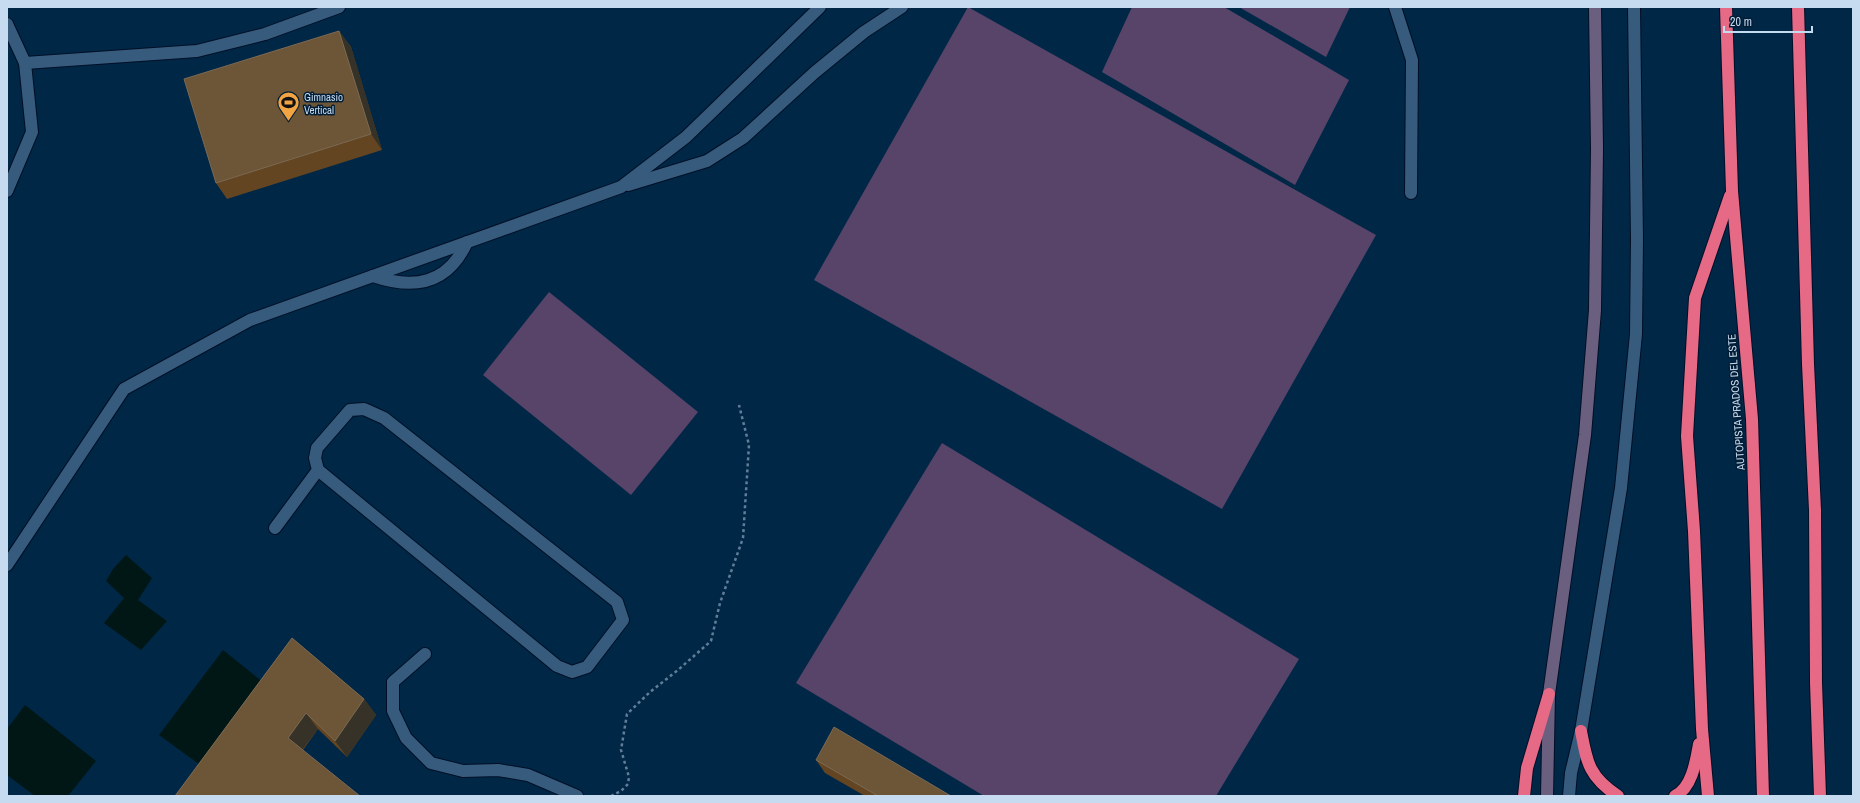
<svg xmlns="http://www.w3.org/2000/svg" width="1860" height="803" viewBox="0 0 1860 803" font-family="'Archivo Narrow',sans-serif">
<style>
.green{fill:#574468}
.water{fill:#001715}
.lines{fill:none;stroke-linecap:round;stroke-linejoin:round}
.service-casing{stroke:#000f26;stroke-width:14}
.minor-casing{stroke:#000f26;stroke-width:14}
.secondary-casing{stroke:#000f26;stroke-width:14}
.motorway-casing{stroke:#000f26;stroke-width:14}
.path{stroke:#617e99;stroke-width:2.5;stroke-dasharray:3 3;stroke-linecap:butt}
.service{stroke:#365b7d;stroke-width:12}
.minor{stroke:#365b7d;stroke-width:12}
.secondary{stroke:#6b5f7f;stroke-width:12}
.motorway{stroke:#e66985;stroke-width:12}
.wall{fill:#634521}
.shaded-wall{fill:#373227}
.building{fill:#6d5537;stroke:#7b6a54}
.labels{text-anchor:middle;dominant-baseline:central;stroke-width:3;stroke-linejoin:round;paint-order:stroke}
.poi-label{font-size:11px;fill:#c7dbf0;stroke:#021e36;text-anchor:start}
.street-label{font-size:11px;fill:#c7dbf0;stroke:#021e36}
</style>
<rect width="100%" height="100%" fill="#012747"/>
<g class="green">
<path d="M968,7l408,228 -154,274 -408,-229z"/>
<path d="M1132,7h92l125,73 -54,105 -193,-113z"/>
<path d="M1239,7h111l-24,50z"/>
<path d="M549,292l149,120 -67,83 -148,-120z"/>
<path d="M942,443l357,216 -83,137h-232l-188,-113z"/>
</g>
<g class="water">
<path d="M126,555l26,23 -14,22 29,21 -26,29 -37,-27 20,-25 -18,-17 7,-12z"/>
<path d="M223,650l46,37 -66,80 -44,-32z"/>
<path d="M25,705l71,56 -28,35h-33l-28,-21v-46z"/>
</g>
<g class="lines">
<defs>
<g id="service">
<path d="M1395,7l17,53 -1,133"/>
<path d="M628,185l79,-24 36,-23 71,-65 50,-41 38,-25"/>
<path d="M373,276c41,14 75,8 94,-34"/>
<path d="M275,528l43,-58 239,196 15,6 15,-5 36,-47 -6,-18 -233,-184 -20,-9 -14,1 -33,38 -2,10 3,12"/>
<path d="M7,565l117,-176 126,-69 371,-133 65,-50 134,-130"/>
<path d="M425,654l-32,28v29l13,27 25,25 32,8 35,-1 30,5 49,21"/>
</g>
<g id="minor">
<path d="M7,24l18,39 7,69 -25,59"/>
<path d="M25,63l172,-12 68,-17 74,-27"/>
<path d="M1569,796l2,-23 10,-42 40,-243 15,-154 1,-94 -3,-233"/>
</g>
<path id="secondary" d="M1547,796l2,-102 36,-259 10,-125 2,-161 -2,-142"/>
<g id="motorway">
<path d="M1726,7l6,184 20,228 11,377"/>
<path d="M1798,7l10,357 7,146 1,173 4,113"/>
<path d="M1581,731c6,32 8,46 37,65"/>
<path d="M1524,796l3,-28 22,-74"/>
<path d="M1675,796c17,-8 21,-35 24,-52"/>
<path d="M1708,796l-6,-67 -8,-198 -7,-95 8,-138 35,-102"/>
</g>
</defs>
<use href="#service" class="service-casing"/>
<use href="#minor" class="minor-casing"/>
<use href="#secondary" class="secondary-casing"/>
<use href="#motorway" class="motorway-casing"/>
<path class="path" d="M611,796l10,-5 7,-7 1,-7 -8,-27 6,-36 23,-22 28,-22 33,-29 9,-38 23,-65 6,-93 -10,-40"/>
<use href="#service" class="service"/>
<use href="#minor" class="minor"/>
<use href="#secondary" class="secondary"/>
<use href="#motorway" class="motorway"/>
</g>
<g class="wall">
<path d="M339,31l12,16 31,103 -155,49 -11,-16z"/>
<path d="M292,638l72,61 12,16 -29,42 -29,-28 -15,21 -128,46z"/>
<path d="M816,760l135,36h-86l-40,-23z"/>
</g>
<g class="shaded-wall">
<path d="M339,31l12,16 31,103 -11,-16z"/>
<path d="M364,699l12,16 -29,42 -12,-16z"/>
<path d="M306,713l12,16 -19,25 -11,-16z"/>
</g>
<g class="building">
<path d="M339,31l32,103 -155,49 -32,-104z"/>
<path d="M292,638l72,61 -29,42 -29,-28 -18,25 72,58h-185z"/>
<path d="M834,727l117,69h-73l-62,-36z"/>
</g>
<defs>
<symbol id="stadium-pin" viewBox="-11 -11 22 30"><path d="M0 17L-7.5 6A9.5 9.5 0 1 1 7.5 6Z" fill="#f3a442" stroke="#021e36"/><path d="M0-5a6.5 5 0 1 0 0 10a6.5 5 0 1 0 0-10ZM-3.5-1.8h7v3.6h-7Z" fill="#111"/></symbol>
</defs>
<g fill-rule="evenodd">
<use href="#stadium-pin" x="276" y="90" width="25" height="34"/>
</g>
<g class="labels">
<g class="poi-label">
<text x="304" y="97">Gimnasio<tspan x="304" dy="13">Vertical</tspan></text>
</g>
<g class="street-label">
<text transform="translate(1736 402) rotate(-94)">AUTOPISTA PRADOS DEL ESTE</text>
</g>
</g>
<rect width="1860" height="803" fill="none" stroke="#c7dbf0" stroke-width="16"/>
<path d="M1724 26v6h88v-6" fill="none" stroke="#c7dbf0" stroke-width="2"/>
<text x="1730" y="26" font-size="12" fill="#c7dbf0" stroke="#021e36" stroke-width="3" paint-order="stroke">20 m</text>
</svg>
